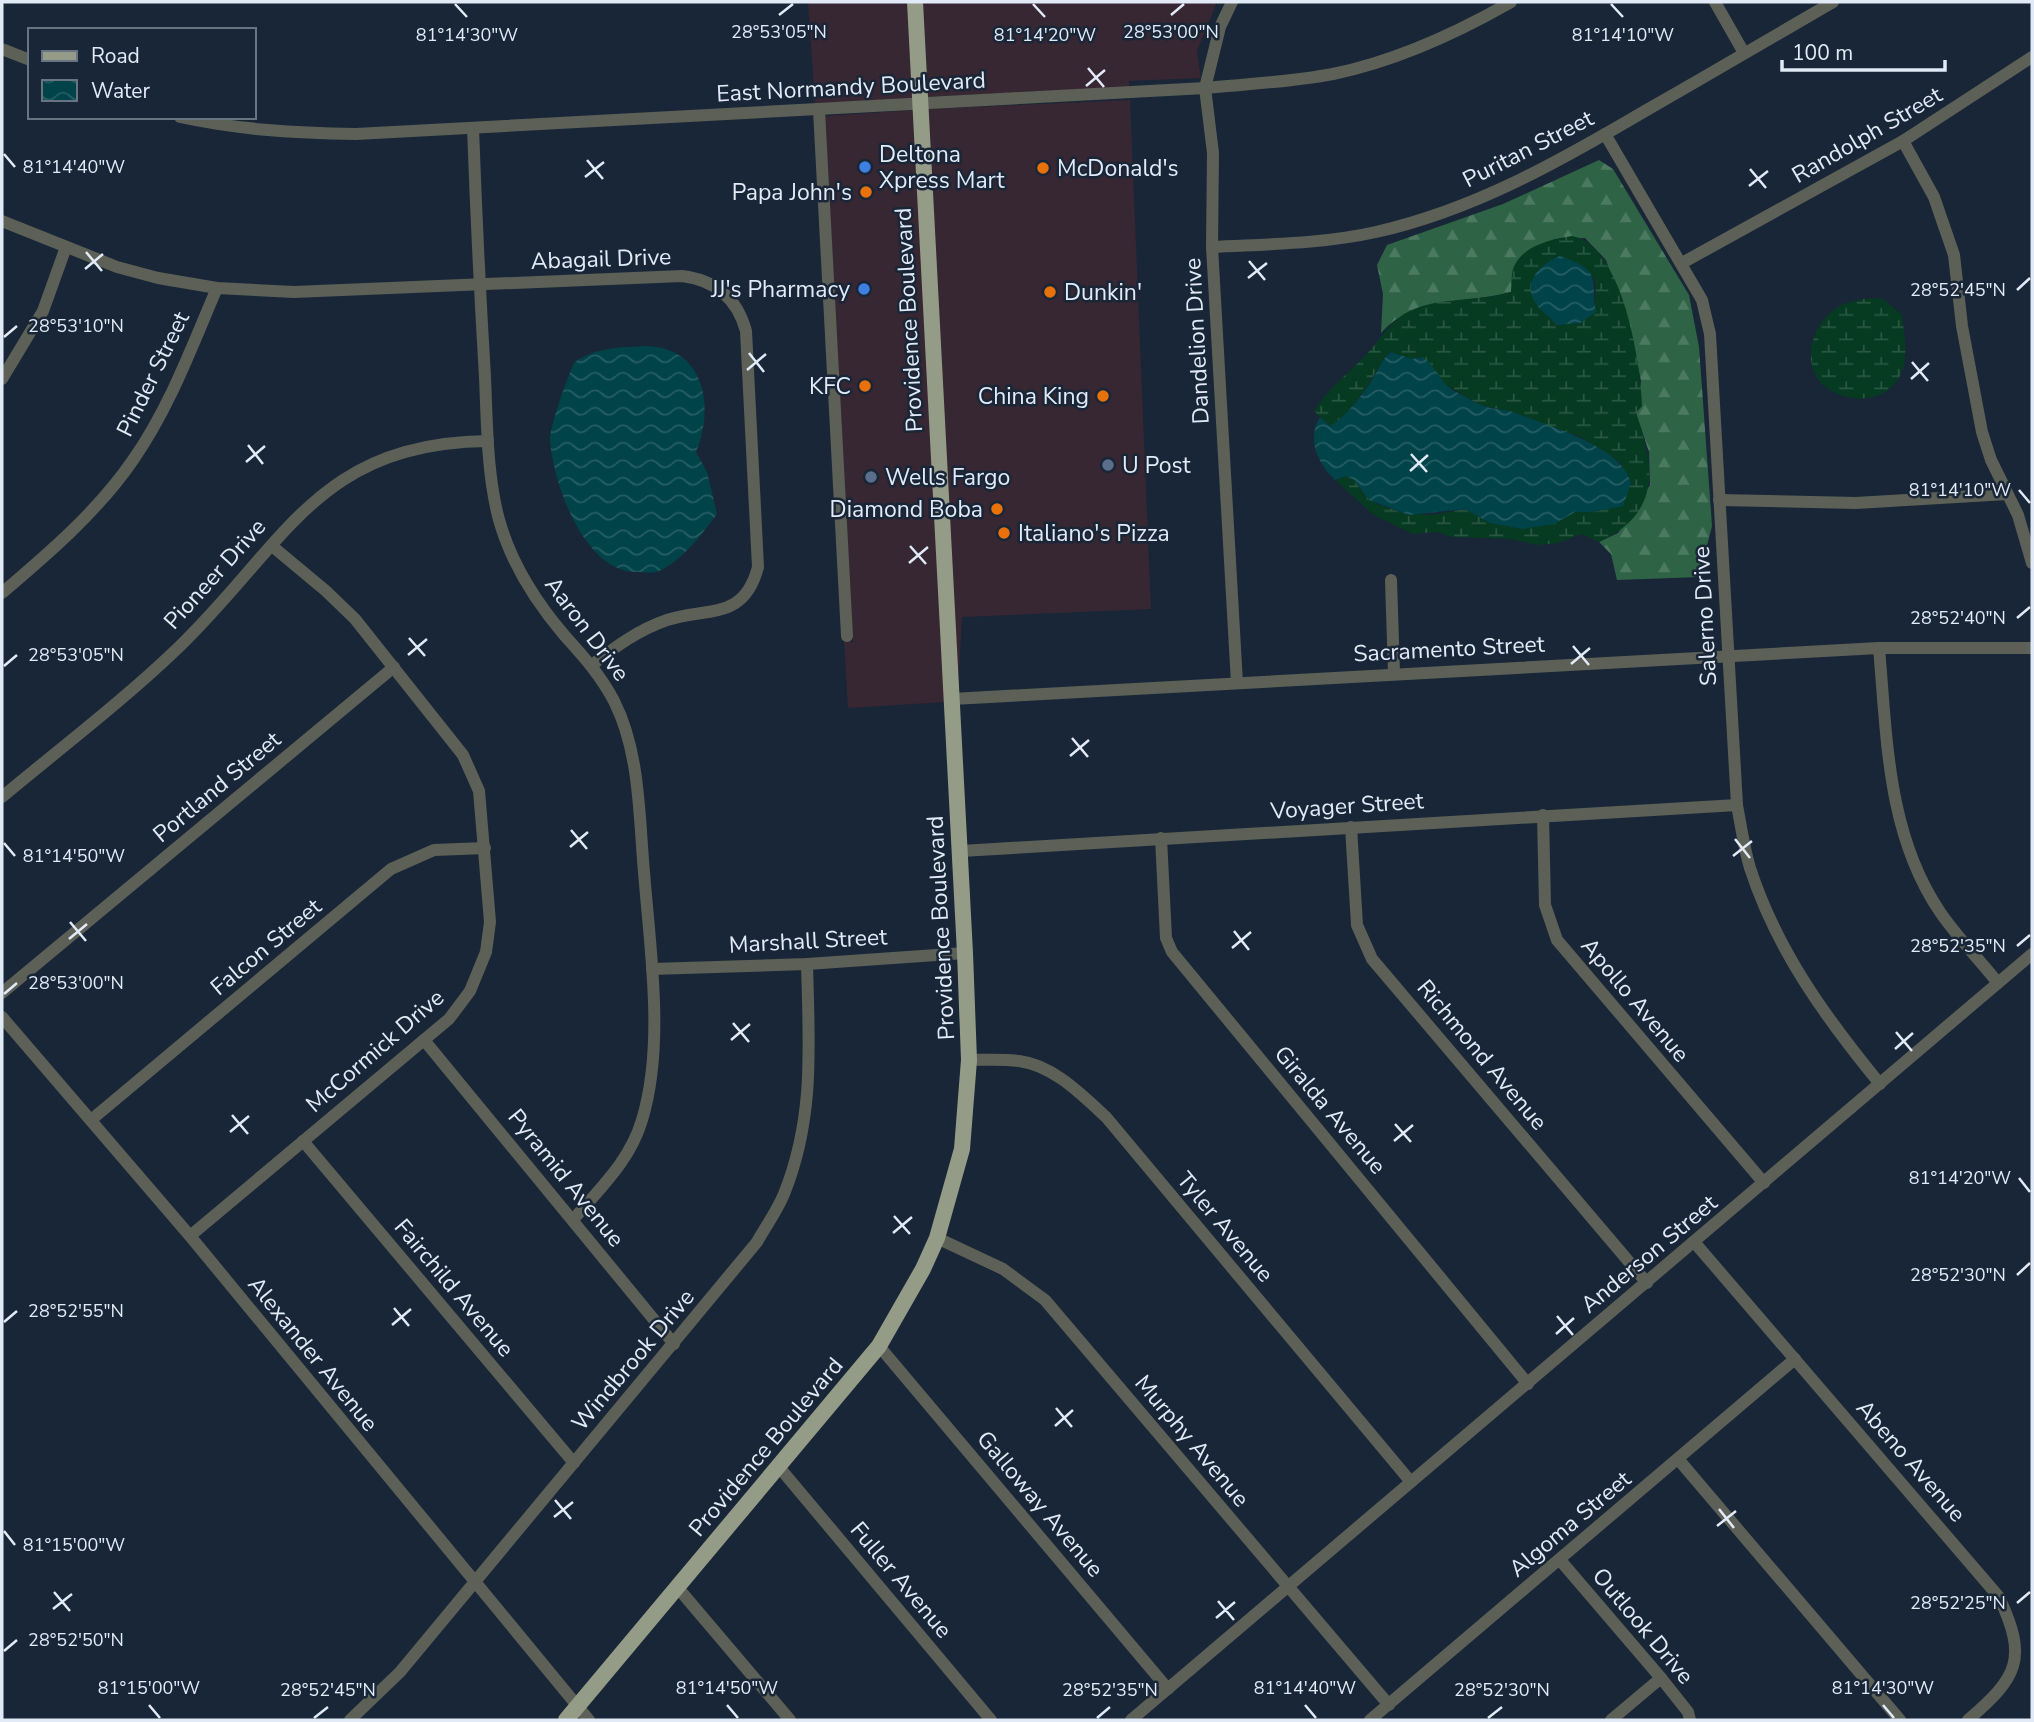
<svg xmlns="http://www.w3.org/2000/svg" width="2034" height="1722" viewBox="0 0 2034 1722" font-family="'Nunito Sans',sans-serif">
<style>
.commercial{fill:#362733}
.forest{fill:url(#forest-firs)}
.wetland{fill:url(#wetland-marsh);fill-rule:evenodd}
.water{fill:url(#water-waves)}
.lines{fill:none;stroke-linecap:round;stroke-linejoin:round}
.minor{stroke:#5d6056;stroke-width:12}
.major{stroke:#949c87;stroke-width:16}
.ticks{fill:none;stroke:#e1eaf6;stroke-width:2.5}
.shop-dot{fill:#3f7fe0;stroke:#192637;stroke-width:2.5}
.food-dot{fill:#e8710a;stroke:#192637;stroke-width:2.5}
.service-dot{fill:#5c6f8a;stroke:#192637;stroke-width:2.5}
.labels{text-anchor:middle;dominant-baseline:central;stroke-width:5;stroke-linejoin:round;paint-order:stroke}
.street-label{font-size:23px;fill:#e1eaf6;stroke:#192637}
.poi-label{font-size:23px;fill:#e1eaf6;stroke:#192637;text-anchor:start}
.ticks-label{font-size:18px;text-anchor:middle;fill:#e1eaf6;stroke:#192637;stroke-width:5;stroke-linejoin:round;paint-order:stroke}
</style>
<defs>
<pattern id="forest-firs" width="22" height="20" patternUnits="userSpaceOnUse" patternTransform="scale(1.75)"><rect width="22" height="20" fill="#2e6345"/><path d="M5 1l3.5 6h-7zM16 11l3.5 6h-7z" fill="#4c7a60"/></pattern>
<pattern id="wetland-marsh" width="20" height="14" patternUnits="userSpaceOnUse" patternTransform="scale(1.75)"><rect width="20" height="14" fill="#063a21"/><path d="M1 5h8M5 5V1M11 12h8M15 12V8" fill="none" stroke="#2a5742"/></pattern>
<pattern id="water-waves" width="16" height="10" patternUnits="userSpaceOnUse" patternTransform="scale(1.75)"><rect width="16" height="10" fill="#004349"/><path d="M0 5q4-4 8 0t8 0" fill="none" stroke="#255e64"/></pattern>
</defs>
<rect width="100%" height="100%" fill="#192637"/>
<g class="commercial">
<path d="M808,2h101l4,96 -98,6z"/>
<path d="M921,2h296l-20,49 4,27 -72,3v6l-204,10z"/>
<path d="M1130,100l21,509 -189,8 -4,75 -32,-583z"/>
<path d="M914,110l32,592 -98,6 -4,-66h9l-28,-526z"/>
</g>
<path class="forest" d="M1599,160l14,9 76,126 10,52 13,179 -13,51 -82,3 -6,-26 -12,-12 19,-9 32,-48 -1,-33 -13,-39 5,-32 -9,-44 -26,-77 -21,-22 -30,1 -41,30 -3,23c-44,12 -98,4 -130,41l2,-39 -6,-29 10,-20 116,-41z"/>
<g class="wetland">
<path d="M1572,236c50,8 69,127 70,170l-6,7c19,56 25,100 -37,129l-17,-8 -24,9 -21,2 -27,-6 -58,-2 -16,-5 -23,2 -39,-19 -39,-35 11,-4 8,4 9,13 14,11 26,9 28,2 34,-6 25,14 32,6 53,-17 25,-1 31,-28 -11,-21 -41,-26 -53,-16 -10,-7 -36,-8 -37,-22 -20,-26 -11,2 -22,-7c-9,7 -10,14 -16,23 -9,16 -29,43 -44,51l-16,-15c16,-24 28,-32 47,-51 27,-26 27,-46 69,-56 27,-6 54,-4 81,-12 1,-7 0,-17 2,-23 8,-23 38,-30 59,-33zM1593,276l3,10 -1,19 -38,20 -19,-19z"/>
<path d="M1870,298l13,1 19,16c2,20 7,40 -1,59 -12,28 -51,31 -74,14 -30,-23 -14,-71 17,-84 8,-4 18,-4 26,-6z"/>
</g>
<g class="water">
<path d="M1560,256c43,15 30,21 36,56l-16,11 -23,2c-6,-7 -15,-13 -21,-21 -15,-21 5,-41 24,-48z"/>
<path d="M645,346c60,1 70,60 51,106l11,20 10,42c-15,20 -35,47 -58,57 -5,3 -15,1 -21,1 -53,2 -85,-88 -88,-132 -1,-11 18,-65 24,-77 18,-15 48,-16 71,-17z"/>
<path d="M1391,352l21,7 11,-2c14,10 17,27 33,35 9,4 19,11 28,14 10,4 22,3 32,7 31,13 106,32 115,70l-8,23 -31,6h-17l-21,12 -32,5 -32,-6 -25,-14 -56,6 -40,-15 -15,-20 -8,-4 -11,4c-17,-16 -29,-41 -15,-63l10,9c15,-8 36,-35 45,-51 5,-9 7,-16 16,-23z"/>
</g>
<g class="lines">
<g class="minor">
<path d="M1232,2l-12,25 -15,61 8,65 -1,94 25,436"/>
<path d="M1715,2l29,51"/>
<path d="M2,49l28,11"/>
<path d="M819,110l28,526"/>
<path d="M180,117c60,13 116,16 176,17l849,-46c42,-4 86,-6 128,-14 63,-13 122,-40 178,-72"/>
<path d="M473,128c3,83 7,166 12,249 2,46 2,95 13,139 12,46 37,85 67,120 19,21 36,40 49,65 26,51 25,115 30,171 6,77 21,173 -2,248 -12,41 -42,68 -69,100"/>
<path d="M1605,134l97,166 8,34 27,471c4,21 7,43 13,63 27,83 76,150 130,216"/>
<path d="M1903,141l31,56 20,58 8,71 20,106 9,28 27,55 14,48"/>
<path d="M2,221l115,46 41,11 59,10 77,4 388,-16c33,4 55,22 64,55l12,236c-14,54 -51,40 -91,53 -29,10 -52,27 -75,45"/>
<path d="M1212,247c55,-3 110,-3 164,-15 98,-22 184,-71 269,-121 63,-36 126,-73 188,-109"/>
<path d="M1682,263l221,-122 129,-84"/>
<path d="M2,379l41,-68 23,-64"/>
<path d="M1719,500l137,3 151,-9"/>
<path d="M1391,580l3,93"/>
<path d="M2,593c47,-40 96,-82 131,-133 37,-53 59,-114 84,-172"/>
<path d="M1879,648c8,90 8,186 61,264 17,25 39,47 58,71"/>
<path d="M952,699l927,-51h153"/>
<path d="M2,797c60,-50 122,-97 178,-151 107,-104 138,-203 308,-205"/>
<path d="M1543,815l2,90 12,35 207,243"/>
<path d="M1351,827l6,98 15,34 275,324"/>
<path d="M1161,838l5,100 6,14 356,432"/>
<path d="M961,851l776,-46"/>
<path d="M652,969l155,-5 158,-11"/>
<path d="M2,993l392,-326"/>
<path d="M2,1017l188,219 399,484"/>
<path d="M424,1040l250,304"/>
<path d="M969,1060c17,0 34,-1 50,1 34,4 63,34 87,56l305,365"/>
<path d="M91,1120l300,-251 43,-19 51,-2"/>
<path d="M303,1141l271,322"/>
<path d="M190,1236l259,-217 21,-28 16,-39 4,-30 -11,-131 -16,-36 -108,-136 -29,-28 -54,-45"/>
<path d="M937,1238l66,31 42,31 344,405"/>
<path d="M1695,1243l304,354c29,62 19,80 -31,123"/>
<path d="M879,1346l289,343"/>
<path d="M1678,1459l222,261"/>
<path d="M779,1467l212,253"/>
<path d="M1560,1560l101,118 27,34 2,8"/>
<path d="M678,1588l112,132"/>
<path d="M350,1720l50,-48 357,-430c9,-16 20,-31 27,-48 31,-77 25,-149 23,-230"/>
<path d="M1131,1720l901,-766"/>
<path d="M1370,1720l425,-361"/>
<path d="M1611,1720l50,-42"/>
</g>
<path class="major" d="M566,1720l313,-374 44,-77 14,-31 25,-89 7,-89 -4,-107 -50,-951"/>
</g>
<path class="ticks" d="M455,4l12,13M1033,4l12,13M1611,4l12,13M779,15l14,-11M1171,15l13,-11M1088,68l16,19M1086,86l19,-16M4,154l11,13M587,160l16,19M1750,169l16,19M585,177l19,-15M1749,186l19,-15M86,252l16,19M1249,261l16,19M85,269l18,-15M1248,278l19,-15M2017,290l13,-12M4,337l13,-11M749,353l15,19M1912,362l16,19M747,370l19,-16M1911,379l18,-16M248,445l15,19M1411,454l16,18M246,462l19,-16M1410,471l18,-16M2019,490l11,13M910,546l16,18M909,563l19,-16M2017,618l13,-11M409,638l16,18M1573,646l16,19M408,655l19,-16M1571,664l19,-16M4,666l13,-11M1072,738l16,19M1070,756l19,-16M571,830l16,19M1735,839l15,19M4,843l11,13M570,847l18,-15M1733,856l19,-15M70,922l16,19M1234,931l15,19M69,939l18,-15M2017,946l13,-11M1232,948l19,-16M4,994l13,-11M733,1023l16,19M1896,1032l16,19M731,1040l19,-16M1895,1049l18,-16M232,1115l16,19M1395,1124l16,18M230,1132l19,-16M1394,1141l19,-16M2019,1178l11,14M894,1216l16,18M893,1233l19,-16M2017,1275l13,-12M394,1308l15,18M1557,1316l16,19M4,1322l13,-11M392,1325l19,-16M1556,1334l18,-16M1056,1408l16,19M1055,1426l18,-16M555,1500l16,19M1719,1509l15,19M554,1517l19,-15M1717,1526l19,-15M4,1531l11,14M54,1592l16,19M1218,1601l16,19M2017,1603l13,-11M53,1609l19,-15M1216,1618l19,-16M4,1651l13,-11M149,1705l11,13M727,1705l11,13M1305,1705l11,13M1883,1705l11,13M314,1718l14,-11M1097,1718l13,-11M1488,1718l14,-11"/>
<g class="shop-dot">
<circle cx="865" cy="167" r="7"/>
<circle cx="864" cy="289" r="7"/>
</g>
<g class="food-dot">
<circle cx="1043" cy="168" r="7"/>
<circle cx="866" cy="192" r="7"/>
<circle cx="1050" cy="292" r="7"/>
<circle cx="865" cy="386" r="7"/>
<circle cx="1103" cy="396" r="7"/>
<circle cx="997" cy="509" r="7"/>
<circle cx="1004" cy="533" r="7"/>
</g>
<g class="service-dot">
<circle cx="1108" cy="465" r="7"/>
<circle cx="871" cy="477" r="7"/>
</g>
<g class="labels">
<g class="street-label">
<text transform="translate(851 87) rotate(-3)">East Normandy Boulevard</text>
<text transform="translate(1867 135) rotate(-30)">Randolph Street</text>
<text transform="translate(1528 149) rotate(-27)">Puritan Street</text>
<text transform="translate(601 259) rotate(-2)">Abagail Drive</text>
<text transform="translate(909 320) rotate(-93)">Providence Boulevard</text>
<text transform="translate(1197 341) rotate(-93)">Dandelion Drive</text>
<text transform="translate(153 374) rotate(-64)">Pinder Street</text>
<text transform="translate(215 574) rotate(-48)">Pioneer Drive</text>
<text transform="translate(1705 616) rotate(-93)">Salerno Drive</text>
<text transform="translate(587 629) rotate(53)">Aaron Drive</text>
<text transform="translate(1449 649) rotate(-3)">Sacramento Street</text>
<text transform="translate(217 787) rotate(-40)">Portland Street</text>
<text transform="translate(1347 806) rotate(-4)">Voyager Street</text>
<text transform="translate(941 928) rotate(-93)">Providence Boulevard</text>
<text transform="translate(808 941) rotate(-3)">Marshall Street</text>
<text transform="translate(266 947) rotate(-40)">Falcon Street</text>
<text transform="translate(1635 1000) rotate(50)">Apollo Avenue</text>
<text transform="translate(375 1051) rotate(-41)">McCormick Drive</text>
<text transform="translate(1482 1055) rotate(50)">Richmond Avenue</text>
<text transform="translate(1330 1110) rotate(50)">Giralda Avenue</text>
<text transform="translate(566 1178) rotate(51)">Pyramid Avenue</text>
<text transform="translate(1225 1227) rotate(50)">Tyler Avenue</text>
<text transform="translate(1649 1254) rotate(-40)">Anderson Street</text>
<text transform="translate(454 1288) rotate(50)">Fairchild Avenue</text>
<text transform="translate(313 1354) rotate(51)">Alexander Avenue</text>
<text transform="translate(633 1360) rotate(-50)">Windbrook Drive</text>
<text transform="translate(1192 1441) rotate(50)">Murphy Avenue</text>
<text transform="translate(766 1447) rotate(-50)">Providence Boulevard</text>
<text transform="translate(1911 1461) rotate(49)">Abeno Avenue</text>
<text transform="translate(1040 1504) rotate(50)">Galloway Avenue</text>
<text transform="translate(1570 1524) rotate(-40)">Algoma Street</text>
<text transform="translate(901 1580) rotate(50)">Fuller Avenue</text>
<text transform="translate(1643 1626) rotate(50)">Outlook Drive</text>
</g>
<g class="poi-label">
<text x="879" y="154">Deltona<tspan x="879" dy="26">Xpress Mart</tspan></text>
<text x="1057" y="168">McDonald's</text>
<text x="852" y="192" text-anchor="end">Papa John's</text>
<text x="850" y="289" text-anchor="end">JJ's Pharmacy</text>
<text x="1064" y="292">Dunkin'</text>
<text x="851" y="386" text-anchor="end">KFC</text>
<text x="1089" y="396" text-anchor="end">China King</text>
<text x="1122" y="465">U Post</text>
<text x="885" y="477">Wells Fargo</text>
<text x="983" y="509" text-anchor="end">Diamond Boba</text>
<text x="1018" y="533">Italiano's Pizza</text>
</g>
</g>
<g class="ticks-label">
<text x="779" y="38">28°53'05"N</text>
<text x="1171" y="38">28°53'00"N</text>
<text x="467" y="41">81°14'30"W</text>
<text x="1045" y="41">81°14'20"W</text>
<text x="1623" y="41">81°14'10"W</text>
<text x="74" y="173">81°14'40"W</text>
<text x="1958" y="296">28°52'45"N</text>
<text x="76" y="332">28°53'10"N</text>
<text x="1960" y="496">81°14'10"W</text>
<text x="1958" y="624">28°52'40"N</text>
<text x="76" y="661">28°53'05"N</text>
<text x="74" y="862">81°14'50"W</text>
<text x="1958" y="952">28°52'35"N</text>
<text x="76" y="989">28°53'00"N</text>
<text x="1960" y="1184">81°14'20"W</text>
<text x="1958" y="1281">28°52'30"N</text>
<text x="76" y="1317">28°52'55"N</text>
<text x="74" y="1551">81°15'00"W</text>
<text x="1958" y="1609">28°52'25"N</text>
<text x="76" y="1646">28°52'50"N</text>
<text x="149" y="1694">81°15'00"W</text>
<text x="727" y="1694">81°14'50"W</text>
<text x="1305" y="1694">81°14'40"W</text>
<text x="1883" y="1694">81°14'30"W</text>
<text x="328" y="1696">28°52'45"N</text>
<text x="1110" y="1696">28°52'35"N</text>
<text x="1502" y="1696">28°52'30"N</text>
</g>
<rect width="2034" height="1722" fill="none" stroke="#e1eaf6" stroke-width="7"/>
<rect x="28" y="28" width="228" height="91" fill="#192637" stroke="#697483" stroke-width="2"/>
<rect x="42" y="51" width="35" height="10" fill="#949c87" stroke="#697483" stroke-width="2"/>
<text x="91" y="63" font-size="21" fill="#e1eaf6">Road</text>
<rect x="42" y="80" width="35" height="21" fill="url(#water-waves)" stroke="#697483" stroke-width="2"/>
<text x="91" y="98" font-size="21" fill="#e1eaf6">Water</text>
<path d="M1782 60v10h163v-10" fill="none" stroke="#e1eaf6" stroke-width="3.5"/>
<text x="1792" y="60" font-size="21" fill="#e1eaf6" stroke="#192637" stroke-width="5" paint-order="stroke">100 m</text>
</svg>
